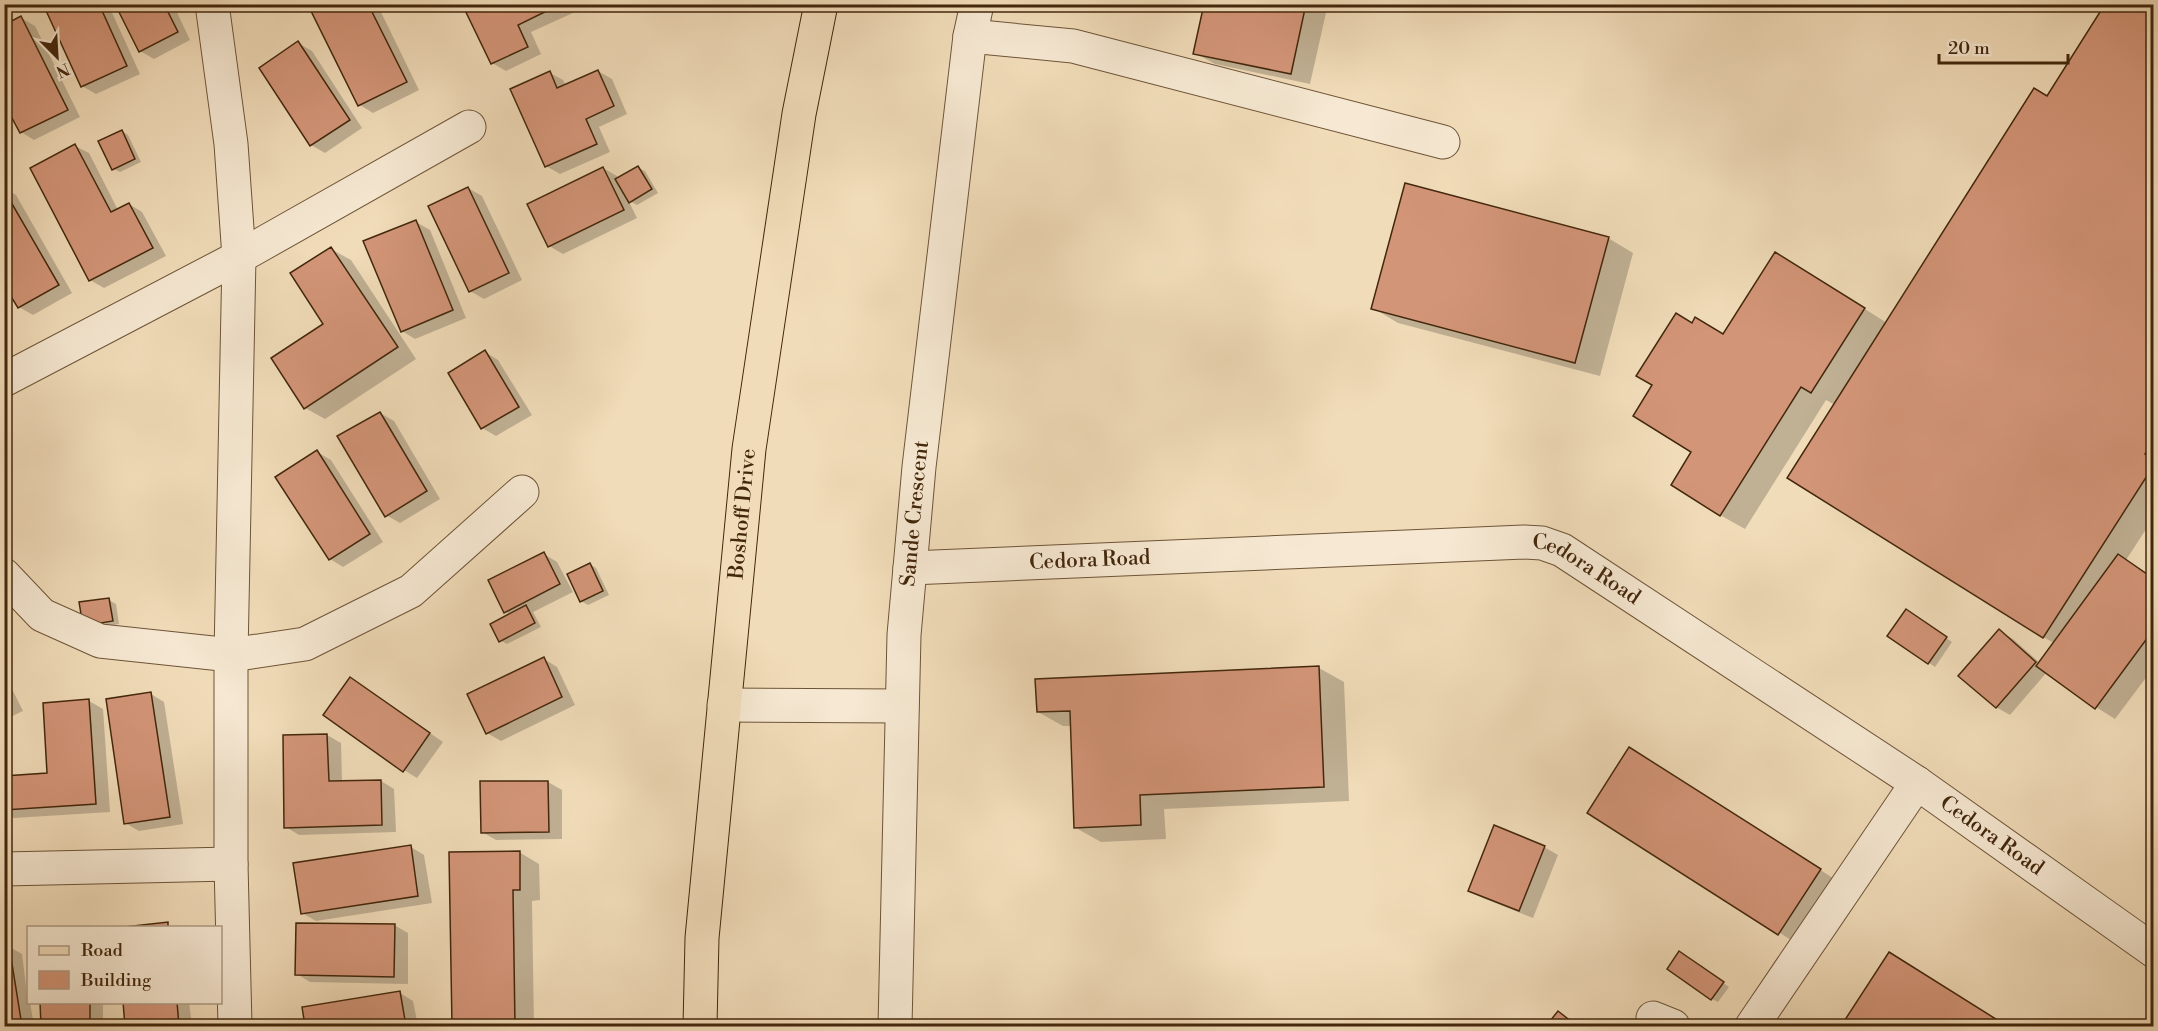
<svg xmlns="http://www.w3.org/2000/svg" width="2158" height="1031" viewBox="0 0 2158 1031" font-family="'Libre Bodoni',serif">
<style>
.shadow{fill:#0003}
.building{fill:#d39578;stroke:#43270c;stroke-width:1.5}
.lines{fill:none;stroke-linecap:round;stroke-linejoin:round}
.minor-casing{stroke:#6e5437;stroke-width:35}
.major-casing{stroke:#43270c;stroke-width:35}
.minor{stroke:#f6e8d2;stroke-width:33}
.major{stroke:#f1dcb9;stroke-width:33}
.labels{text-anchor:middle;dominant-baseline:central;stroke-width:4.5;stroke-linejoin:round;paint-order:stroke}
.street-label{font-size:21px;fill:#43270c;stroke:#f6e8d2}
</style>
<rect width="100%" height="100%" fill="#f1dcb9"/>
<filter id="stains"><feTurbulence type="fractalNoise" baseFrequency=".00333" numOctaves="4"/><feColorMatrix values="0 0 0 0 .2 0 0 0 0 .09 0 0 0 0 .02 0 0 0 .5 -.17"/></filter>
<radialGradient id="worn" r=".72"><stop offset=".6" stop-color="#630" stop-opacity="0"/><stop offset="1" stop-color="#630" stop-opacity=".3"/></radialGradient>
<g class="shadow">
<path d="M108,4l32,70 -44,20 -14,-8 -38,-81z"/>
<path d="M117,4h56l17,36 -36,19 -14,-8z"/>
<path d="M319,4h58l42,86 -46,23 -13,-8z"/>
<path d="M387,4h19l-12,6z"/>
<path d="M464,4h108l3,8 -44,20 10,22 -35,17 -14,-8z"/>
<path d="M1206,4h122l-18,80 -95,-20 -20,-11z"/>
<path d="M2154,4v513l-28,43 28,18v89l-39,52 -19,-12 -49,-35 -37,43 -14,-8 3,-76 14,8 27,24 14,-20 -11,-6 -208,-232 -9,-5 -81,129 -25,-14 -27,-63v-128l31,12 76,-68 87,55 161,-226z"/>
<path d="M21,18l14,8 45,91 -46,23 -13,-8z"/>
<path d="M298,43l14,8 50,77 -37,25 -14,-8z"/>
<path d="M598,71l14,8 15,35 -28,13 11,25 -50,22 -14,-8 4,-93 13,7 3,6z"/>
<path d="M122,131l6,4 13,27 -21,10 -6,-3z"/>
<path d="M75,146l14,7 29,57 11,-6 13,8 24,44 -62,32 -14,-8z"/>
<path d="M603,168l14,8 1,3 20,-11 7,3 13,22 -21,12 -9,-5 9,18 -74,36 -14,-8z"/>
<path d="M4,188l12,7 56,98 -39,22 -14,-8 -15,-25z"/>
<path d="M468,188l14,8 40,84 -38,19 -14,-8z"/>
<path d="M416,222l14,8 36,88 -51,21 -13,-8z"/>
<path d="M1608,238l25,15 -33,123 -202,-53 -25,-15z"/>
<path d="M331,249l20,11 65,99 -91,60 -20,-11 20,-84z"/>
<path d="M4,319l9,13 -9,6z"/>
<path d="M485,352l13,8 34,55 -36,21 -14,-8z"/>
<path d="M380,413l14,8 46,78 -40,24 -14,-8z"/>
<path d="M317,452l14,8 52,82 -40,25 -13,-8z"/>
<path d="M544,554l13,8 16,30 -40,20 8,15 -34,17 -7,-4 11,-25 -5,-4z"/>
<path d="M590,564l6,4 13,27 -21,10 -7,-4z"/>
<path d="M109,600l7,4 3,20 -28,5z"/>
<path d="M1912,615l40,27 -17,25 -46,-31z"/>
<path d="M544,659l13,8 18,38 -74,36 -14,-8z"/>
<path d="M1319,668l25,14 5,119 -185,8 2,30 -65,3 -25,-14 -4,-102h-9l-25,-14z"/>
<path d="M4,673l19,38 -19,9z"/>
<path d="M351,679l92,63 -26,36 -13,-8z"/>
<path d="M151,694l13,8 19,122 -44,7 -14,-8z"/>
<path d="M89,701l14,8 7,103 -96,6 -10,-6v-35l45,-3z"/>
<path d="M327,735l14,8 1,39 39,-1 13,8 2,43 -97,3 -13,-8 -2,-91z"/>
<path d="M1649,760l190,122 -40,63 -210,-132z"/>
<path d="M548,782l14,8v49l-66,1 -14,-8v-49z"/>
<path d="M411,847l13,8 8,48 -116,18 -14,-8z"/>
<path d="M1544,847l14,8 -25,63 -50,-20 -14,-8z"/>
<path d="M519,852l20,12 1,36 -8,1 2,125h-81l-2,-172z"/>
<path d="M394,925l14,8v51l-98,-2 -13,-8z"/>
<path d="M8,946l14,8 6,48h2l4,24h-30v-79z"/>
<path d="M1889,954l20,11 97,61h-164z"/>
<path d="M1686,957l43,30 -11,15 -6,-3z"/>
<path d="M400,993l13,8 5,25h-112l-2,-17z"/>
<path d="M41,1002h62v24h-61z"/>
<path d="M124,1002h65l3,24h-65z"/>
<path d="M1558,1013l14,8 7,5h-31z"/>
</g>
<g class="building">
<path d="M43,4h56l28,62 -46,21z"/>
<path d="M115,4h49l14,28 -39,20z"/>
<path d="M315,4h53l39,78 -49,24 -49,-99z"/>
<path d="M462,4h99l-43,21 10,22 -37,17z"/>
<path d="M1204,4h102l-15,70 -98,-20z"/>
<path d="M2105,4h49v437l-9,13 9,5v6l-111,173 -256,-160 247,-390 13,8z"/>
<path d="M21,16l47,94 -48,23 -16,-30v-78z"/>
<path d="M298,41l52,79 -40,26 -51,-78z"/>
<path d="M598,70l16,36 -28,13 11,25 -52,23 -35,-78 40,-18 7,17z"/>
<path d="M122,130l13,29 -23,11 -14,-29z"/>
<path d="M75,144l36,68 18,-9 24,45 -64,33 -59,-113z"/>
<path d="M638,166l14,23 -23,14 -14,-24z"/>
<path d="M603,167l21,43 -76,37 -21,-43z"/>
<path d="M1405,183l204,54 -34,126 -204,-54z"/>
<path d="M468,187l41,86 -40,19 -41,-86z"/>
<path d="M4,190l55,95 -41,23 -14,-23z"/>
<path d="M416,220l37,90 -52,22 -38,-91z"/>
<path d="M331,247l67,100 -94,62 -33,-51 52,-34 -33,-51z"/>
<path d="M1775,252l90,56 -54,85 -10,-6 -81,129 -49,-31 20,-33 -58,-36 19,-31 -16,-9 40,-63 16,10 3,-6 28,17z"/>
<path d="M485,350l34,57 -38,22 -33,-56z"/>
<path d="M380,412l47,79 -42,26 -48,-81z"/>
<path d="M317,450l53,84 -41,26 -54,-83z"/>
<path d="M544,552l16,32 -56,29 -16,-33z"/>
<path d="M2118,554l36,25v50l-59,80 -59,-43z"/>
<path d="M590,563l13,28 -23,11 -13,-28z"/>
<path d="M109,598l4,23 -30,5 -4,-24z"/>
<path d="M526,605l9,18 -36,19 -9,-18z"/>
<path d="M1906,609l41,28 -19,27 -41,-28z"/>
<path d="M1999,629l37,33 -40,46 -38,-32z"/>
<path d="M544,657l18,40 -76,37 -19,-40z"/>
<path d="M1319,666l5,121 -184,8 1,30 -67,3 -4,-117 -33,1 -2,-33z"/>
<path d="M350,677l80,56 -27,39 -80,-57z"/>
<path d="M151,692l19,125 -46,7 -18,-125z"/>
<path d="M89,699l7,105 -92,6v-34l43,-3 -4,-70z"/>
<path d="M327,734l2,47 52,-1 1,45 -98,3 -1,-93z"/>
<path d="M1629,747l192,122 -43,66 -191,-122z"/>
<path d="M480,781h68l1,51 -68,1z"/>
<path d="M1494,825l51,21 -26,65 -51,-20z"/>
<path d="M411,845l7,51 -117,18 -8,-51z"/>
<path d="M520,851v39h-7l2,136h-63l-3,-174z"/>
<path d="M168,922v6h-53z"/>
<path d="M296,923l99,1 -1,53 -99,-2z"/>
<path d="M9,945l13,81h-18v-80z"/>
<path d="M1679,951l45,31 -13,18 -44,-31z"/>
<path d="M1889,952l118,74h-166z"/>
<path d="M400,991l6,35h-101l-3,-19z"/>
<path d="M40,1002h50v24h-49z"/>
<path d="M123,1002h54l2,24h-54z"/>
<path d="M1558,1011l19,15h-31z"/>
</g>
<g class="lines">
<defs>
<g id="minor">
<path d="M212,4l19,140 8,113 -8,398v209l4,162"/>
<path d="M970,36l103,10 370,96"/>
<path d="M4,380l235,-123 230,-130"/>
<path id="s1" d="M910,568l614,-26 18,1 20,7 355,233 237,168"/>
<path d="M4,575l38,40 58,26 131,14 74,-11 106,-53 111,-99"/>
<path d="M724,705l177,1"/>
<path d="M4,869l227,-5"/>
<path d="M1653,1018l20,8"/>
<path id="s2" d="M895,1026l9,-391 15,-168 51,-431 7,-32"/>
<path d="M1752,1026l165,-243"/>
</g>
<g id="major">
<path id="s3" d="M700,1026l2,-88 47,-489 50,-335 22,-110"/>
</g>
</defs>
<use href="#minor" class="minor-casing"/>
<use href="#major" class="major-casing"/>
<use href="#minor" class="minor"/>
<use href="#major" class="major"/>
</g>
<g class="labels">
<g class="street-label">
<text stroke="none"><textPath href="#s3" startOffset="514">Boshoff Drive</textPath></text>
<text stroke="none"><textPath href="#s2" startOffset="513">Sande Crescent</textPath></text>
<text stroke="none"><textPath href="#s1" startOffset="180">Cedora Road</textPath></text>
<text stroke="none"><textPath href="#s1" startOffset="684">Cedora Road</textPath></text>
<text stroke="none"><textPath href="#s1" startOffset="1170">Cedora Road</textPath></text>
</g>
</g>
<rect width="2158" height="1031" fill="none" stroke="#f1dcb9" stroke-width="24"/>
<rect x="6" y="6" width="2146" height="1019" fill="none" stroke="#43270c" stroke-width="3"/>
<rect x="12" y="12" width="2134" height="1007" fill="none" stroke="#43270c" stroke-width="1.5"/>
<rect x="27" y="926" width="195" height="78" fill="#f6e8d2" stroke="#ae9b83" stroke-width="1.5"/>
<rect x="39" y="946" width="30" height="9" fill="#f1dcb9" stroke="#ae9b83" stroke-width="1.5"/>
<text x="81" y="956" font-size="18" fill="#43270c">Road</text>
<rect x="39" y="971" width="30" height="18" fill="#d39578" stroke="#ae9b83" stroke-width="1.5"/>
<text x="81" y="986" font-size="18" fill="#43270c">Building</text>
<g transform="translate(57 57) rotate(156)" stroke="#f6e8d2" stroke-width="4.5" paint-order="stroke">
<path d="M0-4.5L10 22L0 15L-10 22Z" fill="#43270c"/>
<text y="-9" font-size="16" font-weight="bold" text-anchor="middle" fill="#43270c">N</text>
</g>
<path d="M1939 54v9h129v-9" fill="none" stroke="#43270c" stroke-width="3"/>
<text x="1948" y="54" font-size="18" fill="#43270c" stroke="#f6e8d2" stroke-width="4.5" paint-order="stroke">20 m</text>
<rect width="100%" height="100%" filter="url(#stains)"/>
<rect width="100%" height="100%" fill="url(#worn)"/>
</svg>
